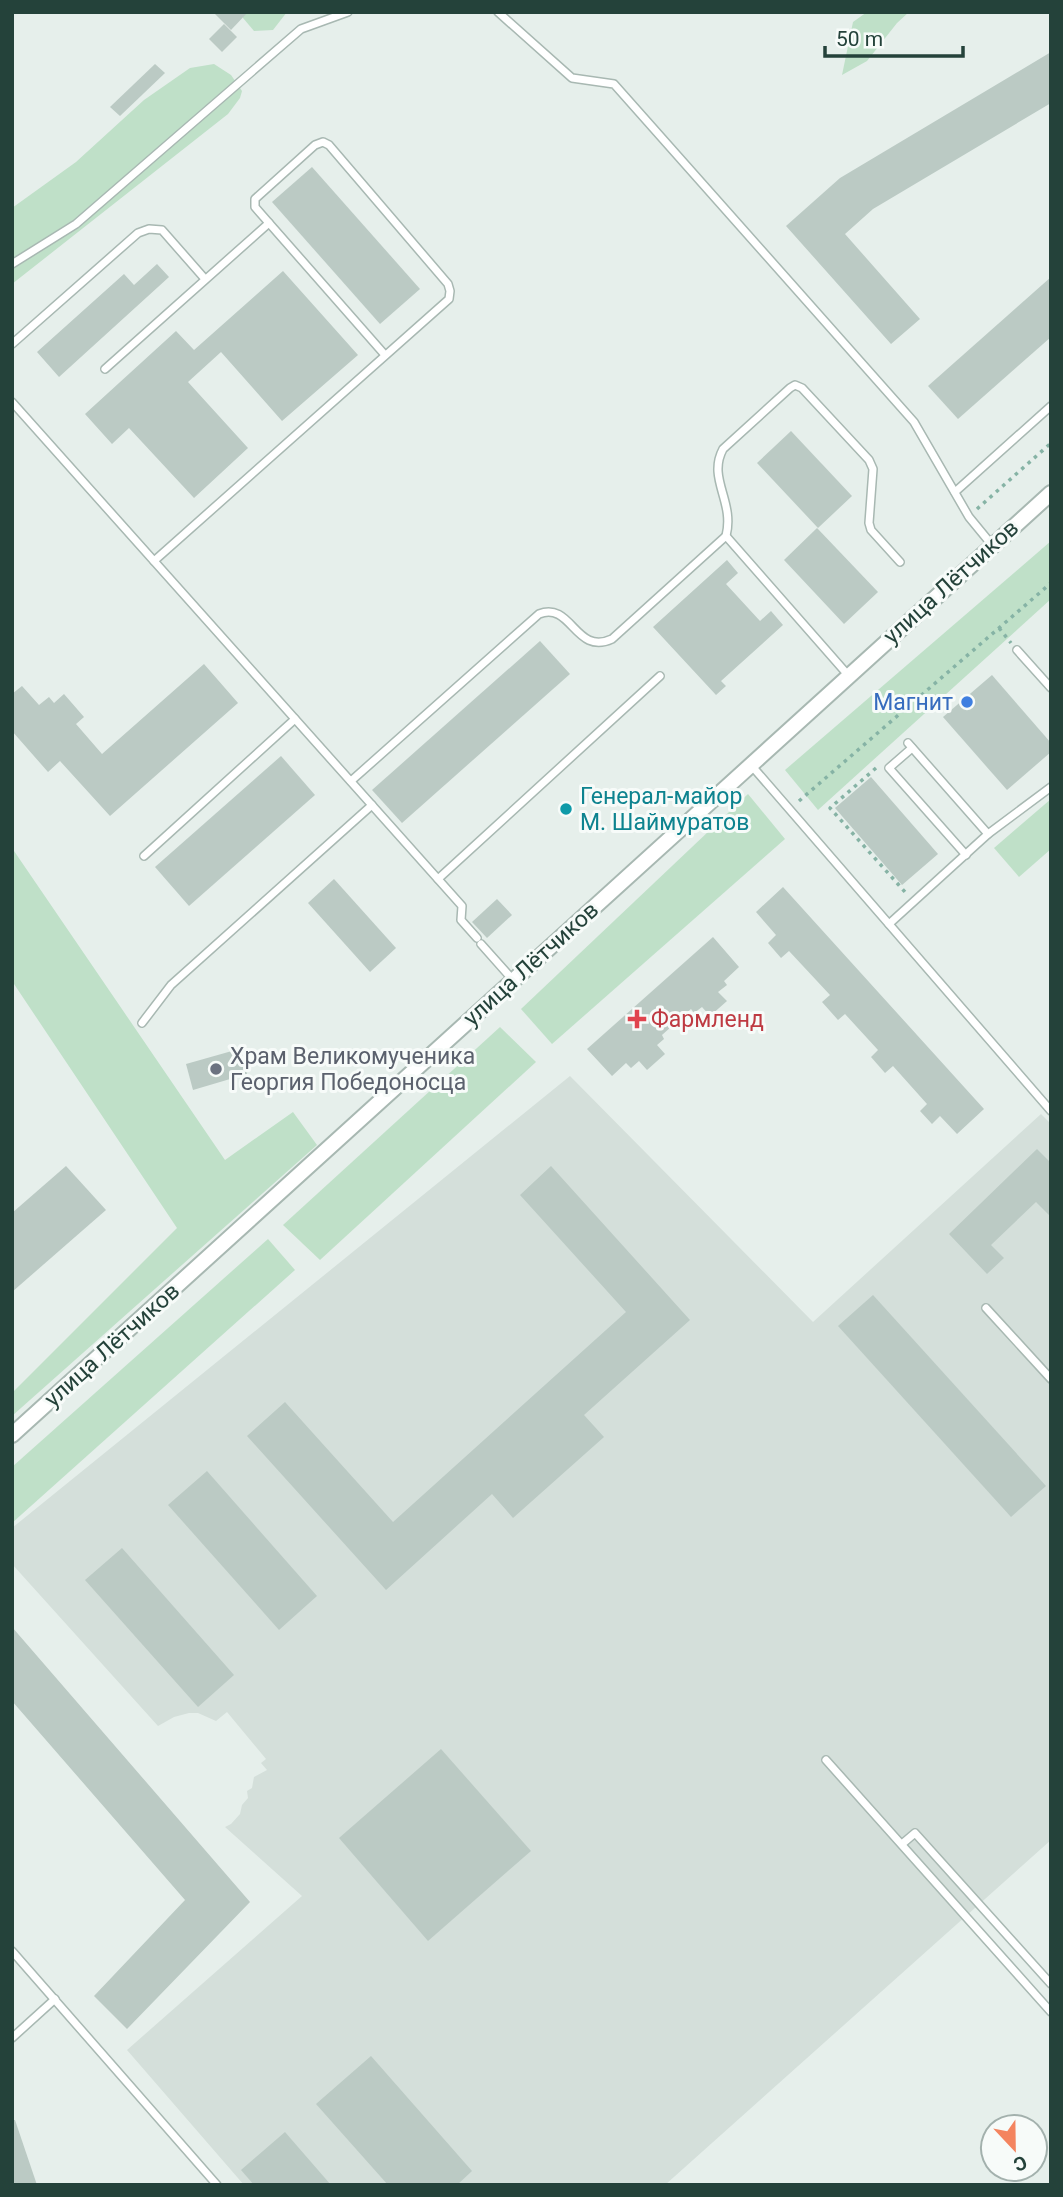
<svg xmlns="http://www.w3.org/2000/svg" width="1063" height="2197" viewBox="0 0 1063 2197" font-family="Roboto,sans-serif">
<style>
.built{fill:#d4dfda}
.green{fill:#bfe0c8}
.building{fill:#bbcac4}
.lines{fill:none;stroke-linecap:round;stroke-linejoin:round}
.lane-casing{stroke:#a8b8b2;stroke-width:10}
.street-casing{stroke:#a8b8b2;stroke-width:18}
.path{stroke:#86b3a5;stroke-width:3.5;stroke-dasharray:3.5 5;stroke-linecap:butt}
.lane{stroke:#fff;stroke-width:7}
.street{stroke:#fff;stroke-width:14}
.shop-dot{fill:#3f7fe0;stroke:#f7fbf9;stroke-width:2.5}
.culture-dot{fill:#0f9aa8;stroke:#f7fbf9;stroke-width:2.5}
.health-dot{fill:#e0444e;stroke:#f7fbf9;stroke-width:2.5}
.worship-dot{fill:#6b7280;stroke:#f7fbf9;stroke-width:2.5}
.labels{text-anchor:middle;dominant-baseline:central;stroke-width:6;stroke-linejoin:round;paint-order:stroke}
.street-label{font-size:23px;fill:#24423a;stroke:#f7fbf9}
.shop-label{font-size:23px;fill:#366cbe;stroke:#f7fbf9;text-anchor:end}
.culture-label{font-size:23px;fill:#0d838f;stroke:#f7fbf9;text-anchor:start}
.health-label{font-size:23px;fill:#be3a42;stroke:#f7fbf9;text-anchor:start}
.worship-label{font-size:23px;fill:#5b616d;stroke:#f7fbf9;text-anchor:start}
</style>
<rect width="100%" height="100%" fill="#e6efeb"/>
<path class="built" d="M570,1076l243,246 228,-208 10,10v716l-386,345h-421l-117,-135 175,-154 -77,-69 6,-3 9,-10 2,-9 6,-7 -1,-7 5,-3 2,-11 13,-7 -6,-7 5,-4 -39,-47 -11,9 -18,-8h-9l-15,4 -16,9 -146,-162v-36z"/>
<g class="green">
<path d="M243,12h44l-14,18 -19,1 -11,-13z"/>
<path d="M867,12h42l-12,11 -30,38 -25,14 11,-53z"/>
<path d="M214,64l17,11 11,16 -2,7 -12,16 -216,170v-76l64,-46 68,-62 46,-32z"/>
<path d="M1051,541v58l-233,211 -33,-40z"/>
<path d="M748,794l37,45 -233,205 -31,-35z"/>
<path d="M1051,799v50l-32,28 -25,-29z"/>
<path d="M12,848l213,312 68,-48 24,33 -305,271v-23l165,-165 -165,-247z"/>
<path d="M500,1027l36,35 -216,198 -37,-35z"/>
<path d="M268,1239l27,31 -283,253v-56z"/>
</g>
<g class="building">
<path d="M213,12h35l-17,18z"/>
<path d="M224,24l13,13 -15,15 -13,-13z"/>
<path d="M1051,52v51l-178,106 -28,25 75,85 -29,25 -105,-118 54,-48z"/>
<path d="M155,64l10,9 -45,43 -10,-9z"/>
<path d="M312,167l108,122 -40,35 -108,-122z"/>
<path d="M157,264l12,13 -110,100 -22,-25 87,-78 10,11z"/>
<path d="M283,271l75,84 -76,66 -61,-69 -33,30 60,66 -54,50 -65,-70 -17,16 -27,-30 91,-83 18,19z"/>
<path d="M1051,277v60l-93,82 -30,-33z"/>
<path d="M791,431l61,65 -34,32 -61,-65z"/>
<path d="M817,528l61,64 -34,32 -60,-64z"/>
<path d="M727,560l11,13 -12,11 34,37 11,-10 12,14 -62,56 5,5 -10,9 -63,-68z"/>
<path d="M540,641l30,33 -168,149 -30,-33z"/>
<path d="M204,664l34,39 -128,113 -50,-55 -12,11 -36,-41v-37l10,-8 17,19 10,-8 5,6 10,-9 20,23 -8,7 26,30z"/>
<path d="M992,675l59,68v9l-44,38 -64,-73z"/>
<path d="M281,756l34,39 -126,111 -34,-39z"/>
<path d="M871,777l67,77 -36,31 -67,-77z"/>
<path d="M334,879l62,69 -26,24 -62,-69z"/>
<path d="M783,887l201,222 -27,25 -17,-18 -8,8 -12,-13 7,-7 -34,-38 -8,7 -14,-16 7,-7 -33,-36 -7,6 -16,-18 8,-7 -41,-44 -8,7 -13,-15 8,-8 -20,-23z"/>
<path d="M497,899l15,16 -25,23 -15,-16z"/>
<path d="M713,937l26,30 -15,14 3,4 -9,7 9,9 -17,15 -8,-9 -8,6 -3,-4 -29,26 2,4 -7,6 8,9 -18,16 -8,-9 -8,7 -5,-5 -14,13 -25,-27z"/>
<path d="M239,1049l8,25 -54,16 -7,-26z"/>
<path d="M1037,1149l14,14v54l-15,-15 -45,43 13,13 -17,16 -38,-40z"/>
<path d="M66,1166l40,44 -94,82v-79z"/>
<path d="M551,1166l139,154 -106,95 20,22 -91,81 -21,-24 -106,96 -139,-154 38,-34 108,120 233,-210 -106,-117z"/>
<path d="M873,1295l173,191 -35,31 -173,-191z"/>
<path d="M207,1471l110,125 -38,34 -111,-125z"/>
<path d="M122,1548l112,127 -36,32 -113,-127z"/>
<path d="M12,1627l238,275 -123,127 -33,-33 91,-96 -173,-199z"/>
<path d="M441,1749l90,102 -103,90 -89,-103z"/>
<path d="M371,2056l101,115 -15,14h-69l-72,-81z"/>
<path d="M12,2120h3l22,65h-25z"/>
<path d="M285,2132l46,53h-77l-13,-15z"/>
</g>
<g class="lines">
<defs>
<g id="lane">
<path d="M498,12l74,66 42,6 300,338 55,95 23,28"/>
<path d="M269,223l116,132"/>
<path d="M12,264l64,-40 225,-195 47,-17"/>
<path d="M12,344l126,-111 11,-4 13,1 43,49"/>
<path d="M105,369l164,-146 -14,-16v-8l60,-54 8,-3 6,3 119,139 2,7 -1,8 -295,262"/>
<path d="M12,402l450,504 -1,14 16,18"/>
<path d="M955,492l96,-86"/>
<path d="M726,536c9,-35 -19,-57 -3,-87l67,-61 5,-3 7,3 67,72 4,9 -4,54 2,7 29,32"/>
<path d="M1017,650l34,38"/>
<path d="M908,743l80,91 63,-47"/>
<path d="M912,748l-23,20 77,87"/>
<path d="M751,765l300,346"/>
<path d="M351,781l188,-167c33,-13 36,42 73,25l114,-103 122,139"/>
<path d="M144,856l151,-137"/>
<path d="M438,879l222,-203"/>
<path d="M889,924l99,-90"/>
<path d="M481,944l32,36"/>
<path d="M142,1023l29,-38 201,-180"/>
<path d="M986,1308l65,71"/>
<path d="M826,1760l225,252"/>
<path d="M902,1844l13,-11 136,151"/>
<path d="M12,1951l205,234"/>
<path d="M12,2038l43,-39"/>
</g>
<path id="street" d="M12,1435l1039,-942"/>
</defs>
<use href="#lane" class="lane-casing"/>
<use href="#street" class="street-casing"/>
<g class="path">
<path d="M977,509l74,-66"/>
<path d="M999,628l12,15"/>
<path d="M876,768l-46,40 75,84"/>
<path d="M799,801l252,-218"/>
</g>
<use href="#lane" class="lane"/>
<use href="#street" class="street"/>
</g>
<circle class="shop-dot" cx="967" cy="702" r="7"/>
<circle class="culture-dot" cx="566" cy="809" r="7"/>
<path class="health-dot" d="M633.5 1008.5h7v7h7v7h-7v7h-7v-7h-7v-7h7z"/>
<circle class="worship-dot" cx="216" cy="1069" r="7"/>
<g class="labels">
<g class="street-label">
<text transform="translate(951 582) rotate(-42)">улица Лётчиков</text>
<text transform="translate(531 964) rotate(-42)">улица Лётчиков</text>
<text transform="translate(112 1345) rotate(-42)">улица Лётчиков</text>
</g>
<g class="shop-label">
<text x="953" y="702">Магнит</text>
</g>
<g class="culture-label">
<text x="580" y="796">Генерал-майор<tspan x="580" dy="26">М. Шаймуратов</tspan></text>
</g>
<g class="health-label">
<text x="651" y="1019">Фармленд</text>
</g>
<g class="worship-label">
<text x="230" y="1056">Храм Великомученика<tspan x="230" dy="26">Георгия Победоносца</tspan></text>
</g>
</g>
<rect width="1063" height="2197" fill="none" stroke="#24423a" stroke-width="28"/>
<g transform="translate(1014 2148) rotate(158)"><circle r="33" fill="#f7fbf9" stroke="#a3b1ad" stroke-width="2"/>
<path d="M0-5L12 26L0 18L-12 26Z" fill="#f4845f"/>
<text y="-10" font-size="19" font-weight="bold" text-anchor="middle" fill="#24423a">С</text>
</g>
<path d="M825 46v10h138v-10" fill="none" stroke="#24423a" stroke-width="3.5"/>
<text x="836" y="46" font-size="21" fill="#24423a" stroke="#f7fbf9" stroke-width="5" paint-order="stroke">50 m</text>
</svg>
